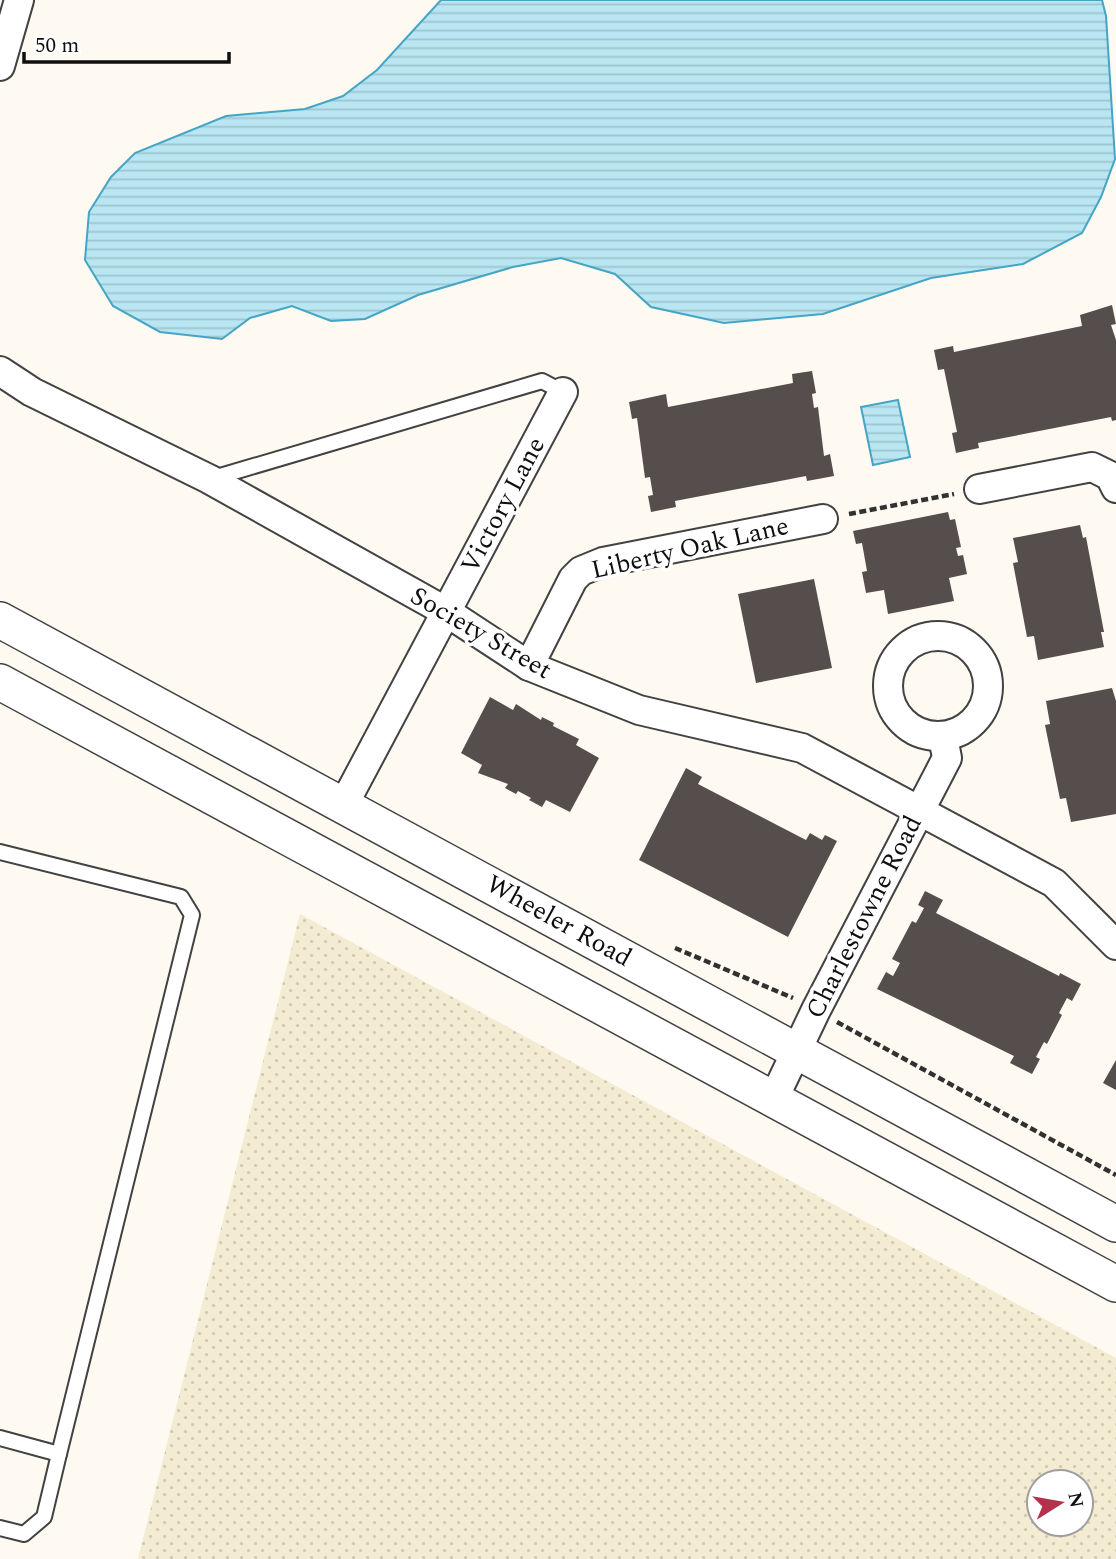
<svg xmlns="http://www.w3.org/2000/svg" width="1116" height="1559" viewBox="0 0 1116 1559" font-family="Spectral,serif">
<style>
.farmland{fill:url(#farmland-dots);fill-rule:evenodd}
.water{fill:url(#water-rules);stroke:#45a5c4;stroke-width:2}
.building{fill:#564e4c}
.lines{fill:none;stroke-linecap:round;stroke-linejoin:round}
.service-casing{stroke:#424242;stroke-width:18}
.minor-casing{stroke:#424242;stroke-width:32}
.tertiary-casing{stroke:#424242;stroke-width:38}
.path{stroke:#313131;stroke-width:4.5;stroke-dasharray:7 3.5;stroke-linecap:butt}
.service{stroke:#fff;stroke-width:14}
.minor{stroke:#fff;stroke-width:28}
.tertiary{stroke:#fff;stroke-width:35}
.labels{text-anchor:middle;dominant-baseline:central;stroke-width:7;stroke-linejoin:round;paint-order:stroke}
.street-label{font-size:26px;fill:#0f0f0f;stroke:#fff}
</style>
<defs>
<pattern id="farmland-dots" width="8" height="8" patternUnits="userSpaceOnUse" patternTransform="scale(1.75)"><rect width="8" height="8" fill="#f3ebd2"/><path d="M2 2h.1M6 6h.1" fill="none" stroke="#cfc8b3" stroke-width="1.8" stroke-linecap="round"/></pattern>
<pattern id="water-rules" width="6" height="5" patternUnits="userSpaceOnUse" patternTransform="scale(1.75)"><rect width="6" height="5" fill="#b9e6f2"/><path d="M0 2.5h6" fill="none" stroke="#9ec4ce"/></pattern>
</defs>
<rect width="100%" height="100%" fill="#fef9f1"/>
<path class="farmland" d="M300,914l816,444v201h-978zM1039,1482h42v42h-42z"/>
<g class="water">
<path d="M441,0h661l4,16 9,143 -14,38 -19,36 -59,31 -92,14 -108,36 -99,9 -73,-16 -36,-33 -54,-16 -48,9 -95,28 -53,24 -34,2 -39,-15 -42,12 -28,21 -62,-7 -47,-26 -28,-46 4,-48 22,-35 24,-24 91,-37 79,-7 38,-13 34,-26z"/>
<path d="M898,400l12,57 -37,8 -12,-58z"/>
</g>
<g class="building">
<path d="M1112,305l4,19 -5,1 5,15v80l-4,1 -1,-4 -133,26 1,5 -23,5 -4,-20 5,-1 -13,-63 -6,1 -4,-20 19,-4 1,6 128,-26 -2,-11z"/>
<path d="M812,371l4,22 -4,1 2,14 4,-1 6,49 6,-2 4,22 -27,5 -1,-5 -131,25 1,6 -25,5 -3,-16 5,-1 -3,-18 -5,1 -8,-60 -5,1 -3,-17 37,-8 2,13 125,-24 -1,-9z"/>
<path d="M948,512l2,8 5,-1 6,28 -5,1 2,8 5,-1 4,19 -18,4 5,23 -66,13 -4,-24 -18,3 -4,-21 5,-1 -5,-28 -6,1 -3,-13z"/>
<path d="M1080,525l3,13 3,-1 18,95h-3l3,15 -66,13 -4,-24 -7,1 -14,-74 5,-1 -5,-24z"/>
<path d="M814,579l18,89 -76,15 -18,-89z"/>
<path d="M1112,688l4,13v113l-45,8 -5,-24 -6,1 -15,-74 5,-1 -4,-23z"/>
<path d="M490,697l23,13 3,-6 25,16 1,-3 12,6 -1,3 26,13 -3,6 23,13 -29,54 -24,-12 -4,7 -13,-7 2,-2 -13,-7 -2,3 -11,-6 3,-4 -30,-11 4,-8 -21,-12z"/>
<path d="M686,768l16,9 -4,7 108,56 4,-7 12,7 3,-5 12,6 -49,96 -149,-77z"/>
<path d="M925,891l18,9 -7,13 123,63 1,-3 21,11 -9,17 -5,-3 -8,15 3,2 -15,29 -3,-2 -8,15 4,2 -8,15 -22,-11 4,-7 -137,-67 9,-17 7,4 7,-13 -8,-4 20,-38 4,2 8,-15 -6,-3z"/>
<path d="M1116,1060v30l-13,-7z"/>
</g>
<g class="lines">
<defs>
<g id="service">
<path d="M210,479l332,-98 21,11"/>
<path d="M0,852l181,45 11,18 -133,539 -59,-16"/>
<path d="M0,1528l24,6 20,-17 15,-63"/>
</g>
<g id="minor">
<path d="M0,66l19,-66"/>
<path d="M0,371l32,21 177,87 236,132 84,55 110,44 163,38 252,135 62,62"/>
<path d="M979,489l113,-22 18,9 6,12"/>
<circle cx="938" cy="686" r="50"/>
<path d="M529,666l44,-87 8,-8 22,-9 220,-43"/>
<path d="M344,804l219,-412"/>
<path d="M774,1098l42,-88 131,-252 -4,-21"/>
</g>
<g id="tertiary">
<path d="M0,620l1116,604"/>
<path d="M0,682l1116,602"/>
</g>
</defs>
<use href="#service" class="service-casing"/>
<use href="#minor" class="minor-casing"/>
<use href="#tertiary" class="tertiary-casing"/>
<g class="path">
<path d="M849,514l105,-20"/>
<path d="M675,948l118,50"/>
<path d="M837,1022l279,153"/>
</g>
<use href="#service" class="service"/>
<use href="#minor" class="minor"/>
<use href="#tertiary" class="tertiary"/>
</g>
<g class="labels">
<g class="street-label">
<text transform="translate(503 505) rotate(-62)">Victory Lane</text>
<text transform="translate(690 548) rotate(-13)">Liberty Oak Lane</text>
<text transform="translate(481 633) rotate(30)">Society Street</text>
<text transform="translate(864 917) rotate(-63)">Charlestowne Road</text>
<text transform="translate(559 921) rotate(29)">Wheeler Road</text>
</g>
</g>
<g transform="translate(1060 1503) rotate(79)"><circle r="33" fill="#ffffff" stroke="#9f9f9f" stroke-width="2"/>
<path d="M0-5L12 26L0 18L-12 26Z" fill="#b5304b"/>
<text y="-10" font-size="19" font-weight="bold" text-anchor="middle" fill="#0f0f0f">N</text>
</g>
<path d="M24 52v10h205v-10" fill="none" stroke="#0f0f0f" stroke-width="3.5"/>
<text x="35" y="52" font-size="21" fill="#0f0f0f" stroke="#ffffff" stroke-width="5" paint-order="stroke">50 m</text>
</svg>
